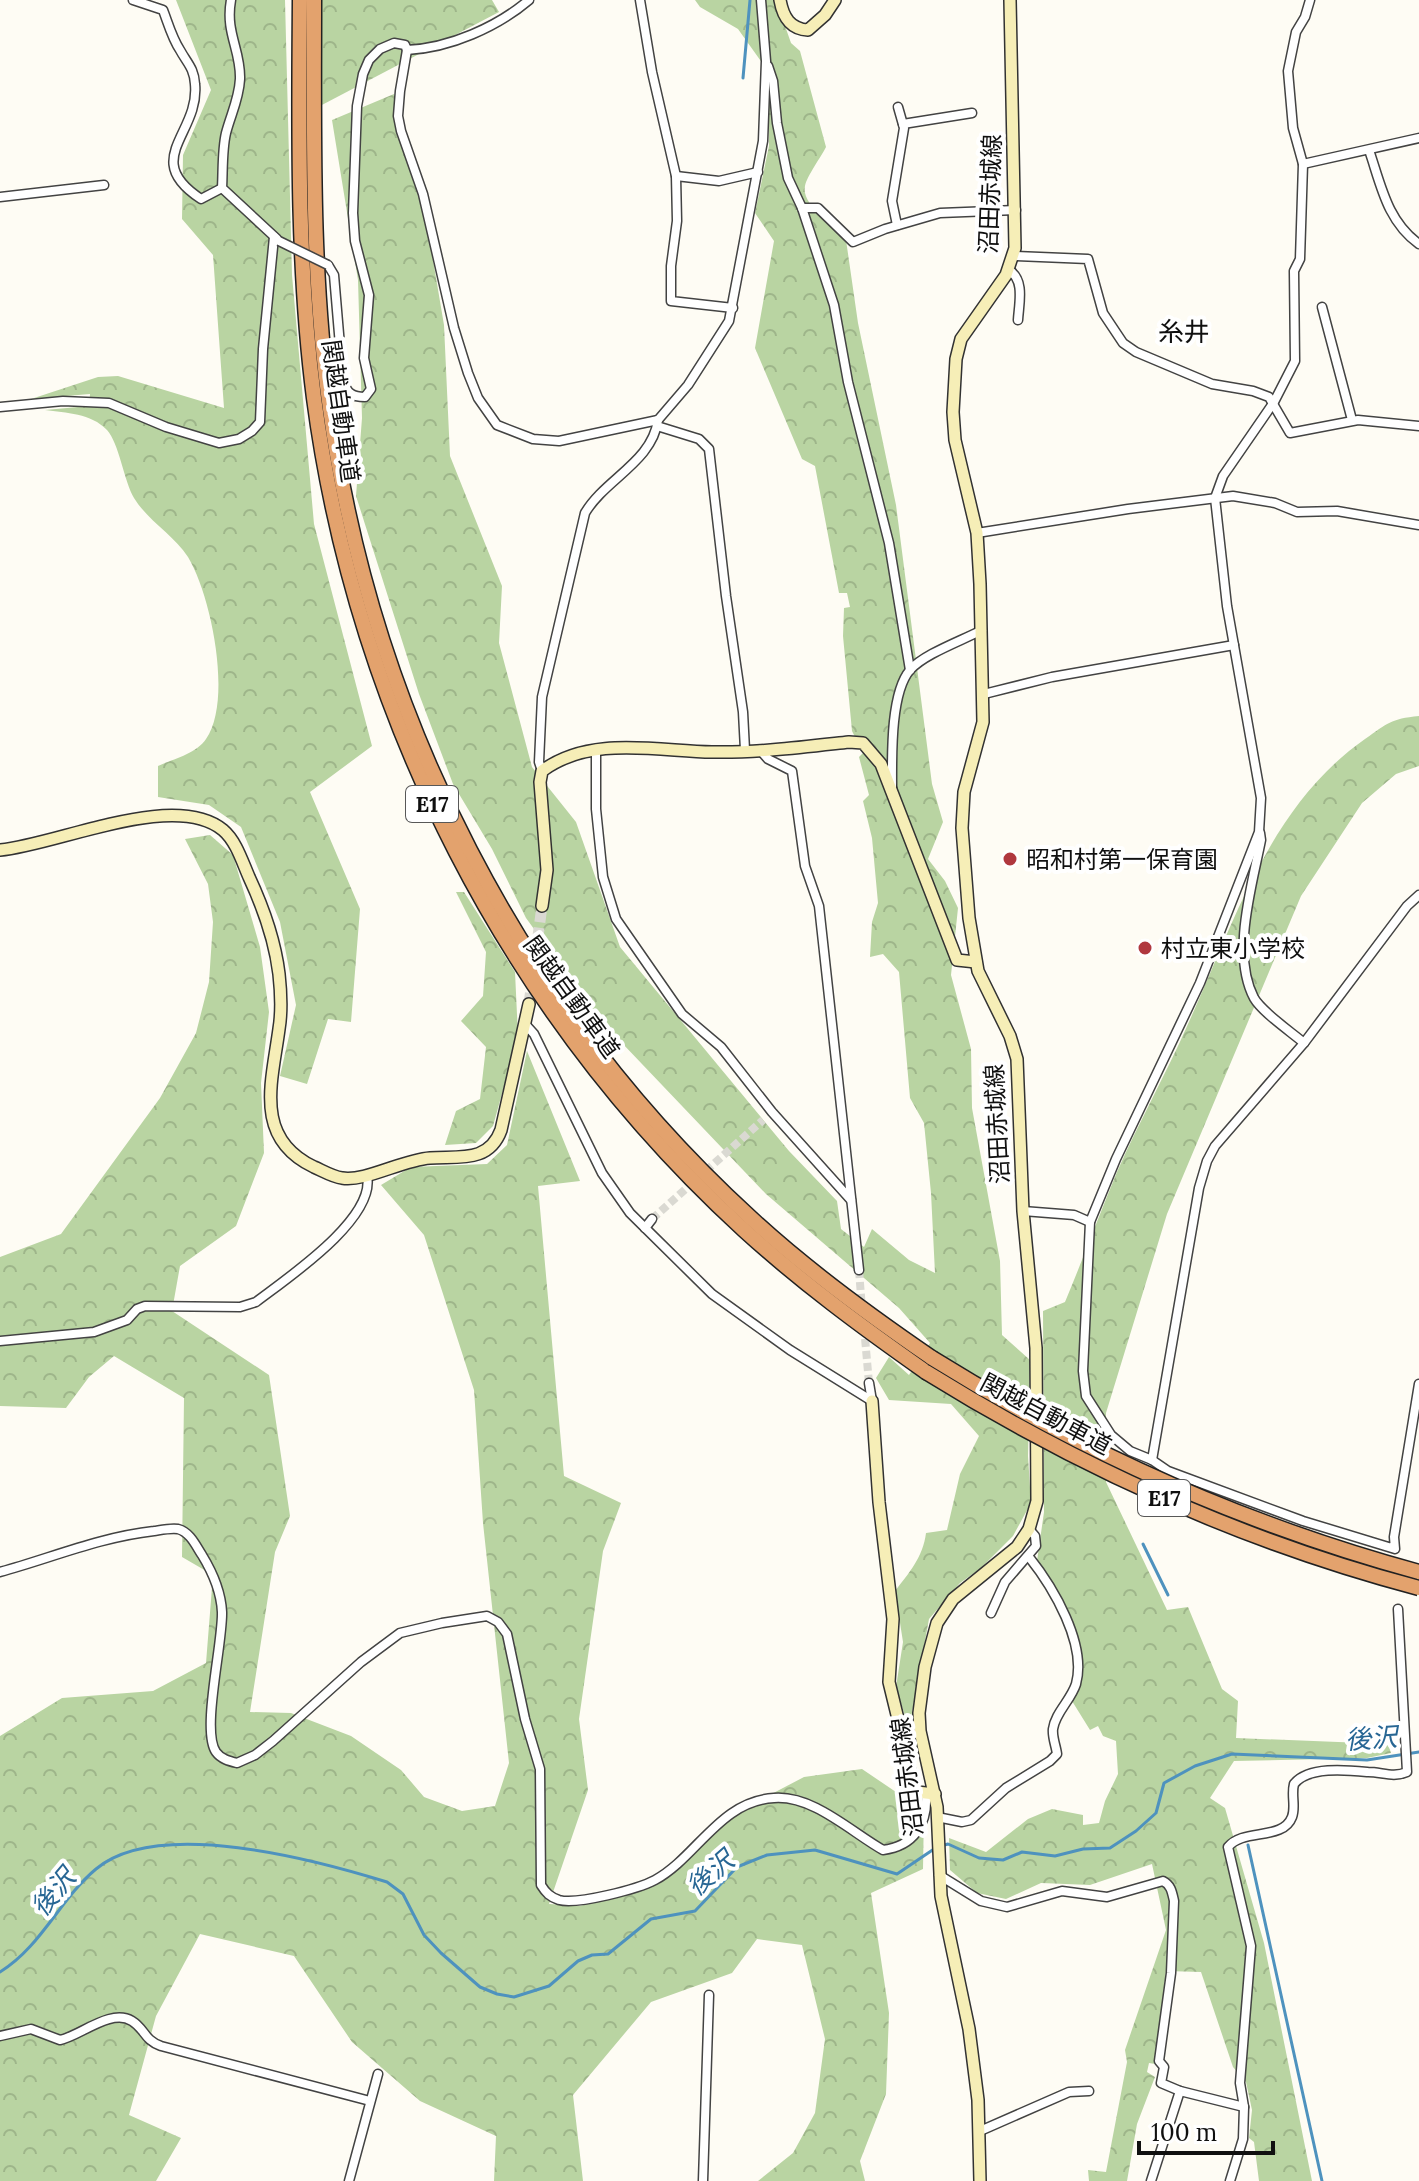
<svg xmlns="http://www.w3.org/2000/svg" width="1419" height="2181" viewBox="0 0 1419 2181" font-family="Lora,'Noto Sans JP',serif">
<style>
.forest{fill:url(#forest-crowns)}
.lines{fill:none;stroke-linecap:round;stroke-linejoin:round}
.stream{stroke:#4e92be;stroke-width:3}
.street-tunnel{stroke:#dad9d2;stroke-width:8;stroke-dasharray:8 4;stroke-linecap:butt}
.secondary-tunnel{stroke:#dad9d2;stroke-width:11;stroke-dasharray:11 5.5;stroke-linecap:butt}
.street-casing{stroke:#434343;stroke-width:11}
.secondary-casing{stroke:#323232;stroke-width:14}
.highway-casing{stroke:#212121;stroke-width:17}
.street{stroke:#fff;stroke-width:8}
.secondary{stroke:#f6eeb7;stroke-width:11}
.highway{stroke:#e3a26d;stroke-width:14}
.street-bridge-casing{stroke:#434343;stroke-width:11;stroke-linecap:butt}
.highway-bridge-casing{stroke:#212121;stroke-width:17;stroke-linecap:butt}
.street-bridge{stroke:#fff;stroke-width:8}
.highway-bridge{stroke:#e3a26d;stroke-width:14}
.poi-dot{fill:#b0383f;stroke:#fff;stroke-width:3}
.labels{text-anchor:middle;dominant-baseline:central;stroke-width:8;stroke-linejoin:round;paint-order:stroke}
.shield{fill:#fff;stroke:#585858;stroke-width:2}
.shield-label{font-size:22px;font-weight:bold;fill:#101010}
.street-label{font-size:24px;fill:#101010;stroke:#fff}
.poi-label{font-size:24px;fill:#101010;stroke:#fff;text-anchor:start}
.neighbourhood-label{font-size:26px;fill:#101010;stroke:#fff}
.water-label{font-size:26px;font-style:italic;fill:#276694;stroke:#fff}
</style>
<defs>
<pattern id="forest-crowns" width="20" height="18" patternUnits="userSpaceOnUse" patternTransform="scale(2)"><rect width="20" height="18" fill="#b9d4a2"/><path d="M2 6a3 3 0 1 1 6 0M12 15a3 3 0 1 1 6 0" fill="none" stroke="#9eb58a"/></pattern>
</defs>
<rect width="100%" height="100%" fill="#fefcf4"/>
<g class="forest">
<path d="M176,0h109l7,275 22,249 58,222 -62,46 50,117 -9,113 -23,-3 -21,65 -27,-8 16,-71 -16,-83 -39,-95 -32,-22 -51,-8v-31c15,-7 38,-12 48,-27 27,-39 5,-144 -18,-182 -14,-22 -40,-36 -54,-59 -10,-17 -15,-55 -27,-68 -16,-17 -41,-17 -62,-20l44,-4 1,-12 -59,5 67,-22 20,-1 106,32 -11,-153 -31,-36 1,-64 28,-65z"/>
<path d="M321,0h171l7,12 -179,94z"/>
<path d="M695,0h81l15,43 9,8 26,96c-5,10 -19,29 -21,39 -4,19 27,37 40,47l13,90 38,182 36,279 11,38 -15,37 17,22 13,27 -7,67 20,74 1,59 28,153 2,74 28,25 -2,96 3,47 -18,33 -32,32 -21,15 -31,36 -20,110 -13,-42 7,-45 -8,-51c14,-18 28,-34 31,-58l21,-3 13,-56 19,-38 -28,-32 -62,-4 -13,-22 13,-21 20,18 21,-32 -31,-35 -133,-114 -165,-173 -75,-103 -34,-69 -39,-65 -34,-90 -63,-198 6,-78 -4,-138 -26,-160 62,-26 28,101 22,130 6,131 52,130 -3,57 33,124 44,55 44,125 169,204 48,50 4,28 23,18 8,-18 37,31 26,13 -4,-80 -7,-70 -14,-25 -11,-126 -16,-18 -13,3 2,-35 6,-19 -6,-65 -9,-37 6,-6 -10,-38 4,-4 -11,-22 -9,-95 1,-28 6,-1 -3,-14h-8l-24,-127 -13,-7 -47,-111 19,-107 -19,-28 14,-67 -1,-75 -30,-42 -38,-22z"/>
<path d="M1419,716v50l-23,8 -34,29 -61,93 -134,318 -61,199v69l61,128 21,-3 34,82 16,12 -2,37 152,6 3,9 -24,5 -133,3 -24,37 15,10 39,135 48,238h-53l-5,-39 -5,-4 3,-28 -6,-28 -13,-15 -32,-95 -35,-1 -11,93 -6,-1 -2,9 8,5 -18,47 -10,57h-38l-1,-11 18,2 21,-110 -2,-12 41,-120 -14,-66 -62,21 -49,-2 -35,16 -29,-6 -27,-23 -1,-32 37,14 42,-33 24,-10 31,6v10l16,-2 6,-22 13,-27 -2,-33 -13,-5 -5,-10 -8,4 -18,-29c23,-40 -8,-108 -35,-140l7,-49 -1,-201 22,-9c18,-43 34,-87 52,-130 22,-50 49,-98 71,-148 46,-101 81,-218 177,-285 23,-16 25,-20 54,-23z"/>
<path d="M210,835l23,20 27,92 9,65 -8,71 3,70 -28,73 -56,40 -8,45 97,64 21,141 -15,36 -25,160 41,1 60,23 50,34 23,27 38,14 33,-5 14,-43 -26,-240 -9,-133 -50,-155 -43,-50 30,-18 76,-3 20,-19 20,-94 53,130 -42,5 26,290 57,27 -18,48 -24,168 9,71 -39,114 31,2 74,-21 28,-20 57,-54 65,-34 58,-8 62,42 -1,58 -52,24 18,120 -3,81 -26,67 5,20h-107l35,-28 22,-40 10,-74 -23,-94 -45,-6 -25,34 -81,29 -78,93 10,86h-89l2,-45 -76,-35 -68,-59 -58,-86 -94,-22 -44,82 -27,99 52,23 -25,43h-156v-445l62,-38 91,-7 53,-28 7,-88 -31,-18 2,-159 -70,-42 -25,21 -23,31 -66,-2v-149l61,-23 99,-136 36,-65 13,-51 4,-60 -5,-38 -23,-45z"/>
<path d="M456,892h8l51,80 3,64 -25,90 -17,17 -31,2 11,-34 24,-12 6,-52 -25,-26 22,-25 3,-44z"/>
</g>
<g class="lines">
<g class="stream">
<path d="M743,78l7,-78"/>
<path d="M1143,1544l25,51"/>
<path d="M1248,1845l74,336"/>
<path d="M941,1846l7,-2 31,14 24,2 19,-8 33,4 28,-7 27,-1 26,-17 20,-18 8,-30 31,-17 37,-12 135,6 52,-8"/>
<path d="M0,1972c41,-25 60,-73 96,-103 62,-52 220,-9 291,13l16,12 21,41 17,18 39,34 17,7 17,3 35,-11 29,-25 14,-6 16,-1 43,-35 44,-8 42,-44 30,-12 48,-5 82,24 37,-25"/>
</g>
<g class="street-tunnel">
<path d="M652,1219l111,-99"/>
<path d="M859,1270l3,39"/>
<path d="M864,1327l5,56"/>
</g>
<path class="secondary-tunnel" d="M529,1004l13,-98"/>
<defs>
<g id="street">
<path d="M133,0l30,10c5,13 9,28 17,40 7,13 14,18 15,34 5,50 -55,75 6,115l21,-11"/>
<path d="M231,0c-6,33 10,50 9,79 -1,20 -9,35 -14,54 -4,17 -3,38 -4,55l55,51"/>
<path d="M640,0l12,72 24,104 1,45 -6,45v35l62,7"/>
<path d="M1310,0l-5,17 -9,15 -8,39 5,57 10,36 -3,95 -6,12 1,90 -21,41 -51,74 -8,22 12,108 34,192 -2,34 -59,151 -84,176 -26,63 -7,149 3,25 25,39 19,16 22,9 16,11 135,50 92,28 -1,-12 25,-153"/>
<path d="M407,50l-7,41 -2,25 3,15 22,63 31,134 14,45 10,25 19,27 36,14 26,2 99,-21 30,-35 41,-64 34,-180 3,-80 -5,-61"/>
<path d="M768,66l5,15 4,42 11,55 14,30 32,97 14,77 41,161 21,127"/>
<path d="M903,124l69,-11"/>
<path d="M1369,150c12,35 18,71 50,94"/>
<path d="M1303,164l116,-26"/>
<path d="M676,176l43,5 39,-9"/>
<path d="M0,197l104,-12"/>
<path d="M802,208h16l35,34 32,-13 55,-16 76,-3"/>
<path d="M897,225l-5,-24 12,-73 -6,-21"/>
<path d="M1013,256l75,3 15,54 20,30 13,9 76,32 41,7 16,6 21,36 68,-13 61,6"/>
<path d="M328,265l6,10 9,106c4,12 9,16 22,16l6,-8 -7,-31 5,-63 -14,-54 -2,-28 4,-107 6,-32 6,-14 11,-11 14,-6 11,2 2,5c43,-2 90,-23 122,-50"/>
<path d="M1009,270c16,10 10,33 9,50"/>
<path d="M1322,307l30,113"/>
<path d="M0,407l63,-6 46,2 57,24 53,16 20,-4 13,-8 8,-9 3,-73 11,-112"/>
<path d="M657,426l42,13 10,10 17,147 17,116 2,38"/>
<path d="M977,533l151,-24 105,-13 42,7 22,9 40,-1 82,14"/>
<path d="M984,694l68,-17 182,-32"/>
<path d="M760,750l8,9 24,12 13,95 14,40 40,364"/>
<path d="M596,751v58l7,68 13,42 66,95 39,33 51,65 79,88"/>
<path d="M542,771l-3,-9 3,-65 43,-184c20,-34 67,-51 73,-93"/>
<path d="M892,788c0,-29 -2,-95 18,-118 14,-16 51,-29 72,-40"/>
<path d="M1260,833l1,7c-9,46 -30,114 -7,158 8,14 37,34 50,45"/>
<path d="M525,1024l9,10 68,139 28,40 82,81 78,56 82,51"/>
<path d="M1023,1211l51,4 16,7"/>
<path d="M645,1228l7,-9"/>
<path d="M0,1341l94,-9 33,-12 10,-11 8,-3 95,1 16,-5c30,-23 120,-83 111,-126"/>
<path d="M869,1383l3,18"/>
<path d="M1152,1460l47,-272 8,-27 8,-15 89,-103 103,-137 12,-11"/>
<path d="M0,1572c51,-14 100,-35 154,-41 7,-1 16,-3 24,-2 12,3 18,17 24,26 11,18 19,36 20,57 1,31 -21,119 -6,140 5,7 13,9 21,11l18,-8 18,-14 88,-79 39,-29 42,-10 45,-7 11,6 9,12 18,85 15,50 1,116c5,8 9,12 18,15 18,5 79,-11 96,-20 42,-23 65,-79 119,-82 39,-3 77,34 109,52 31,-4 45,-26 43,-56"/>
<path d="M991,1613l14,-31 31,-36 -1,-10 -6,-7"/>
<path d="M937,1817l25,5 9,-2 35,-32 44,-27 7,-7c-1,-8 -5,-17 -4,-25 2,-16 18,-29 23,-45 11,-40 -23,-97 -47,-127"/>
<path d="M939,1875l42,26 26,6 55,-16 45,6 56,-16c8,4 9,11 11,20l-3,72 -12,88 5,6 -3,16 19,8 64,16"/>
<path d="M0,2036l31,-7 29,11c20,-4 51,-32 72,-19 13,8 12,19 29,25l209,55"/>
<path d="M980,2131l89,-39 20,-1"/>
<path d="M349,2181l29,-107"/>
<path d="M703,2181l6,-186"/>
<path d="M1151,2181l29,-90"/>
<path d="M1230,2181l13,-42 1,-32 -4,-24 11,-137 -23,-99c15,-19 55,-6 64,-30 4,-10 -1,-22 2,-33 14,-18 53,-14 74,-12 14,0 25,6 39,0l-9,-163"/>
</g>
<g id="secondary">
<path d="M780,0c3,17 10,29 28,30l17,-15 10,-15"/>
<path d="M0,850c57,-5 174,-60 223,-20 13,11 19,31 26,47 14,30 26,64 30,97 2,18 3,37 0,55 -7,53 -26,109 35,138 9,4 19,10 28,11 23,4 60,-18 88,-20 29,-2 59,5 71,-28l28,-126"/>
<path d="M542,906l5,-36 -7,-88 2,-11c48,-36 115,-20 170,-19 45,1 92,-5 137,-10l14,1 18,21 76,196 19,2"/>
<path d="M872,1401l7,101 14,117 -4,63 19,78 4,27 5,5 18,2"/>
<path d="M980,2181l-2,-81 -9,-71 -28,-133 -4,-89 -17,-76 -1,-18 6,-46 12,-44 16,-24 64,-52 12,-18 8,-28 -1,-153 -13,-137 -6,-152 -7,-23 -32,-65 -9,-53 -7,-90 2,-36 19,-70 -3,-138 -3,-51 -22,-93 -2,-28 3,-53 5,-20 45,-64 9,-27 -5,-248"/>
</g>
<g id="highway">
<path d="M300,0c-1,132 -3,266 14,398 42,317 193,615 430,832 57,52 118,97 182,142"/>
<path d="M314,0c0,137 -3,274 16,409 42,308 191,599 421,809 56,52 118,97 181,140"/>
</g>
</defs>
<use href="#street" class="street-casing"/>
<use href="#secondary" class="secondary-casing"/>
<use href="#highway" class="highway-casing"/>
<use href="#street" class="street"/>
<use href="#secondary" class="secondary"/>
<use href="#highway" class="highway"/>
<defs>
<path id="street-bridge" d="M279,241l49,24"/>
<g id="highway-bridge">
<path d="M932,1358c151,94 314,167 487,214"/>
<path d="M926,1372c153,95 318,170 493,216"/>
</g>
</defs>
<use href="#street-bridge" class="street-bridge-casing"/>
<use href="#highway-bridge" class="highway-bridge-casing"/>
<use href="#street-bridge" class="street-bridge"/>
<use href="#highway-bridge" class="highway-bridge"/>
</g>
<g class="poi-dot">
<circle cx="1010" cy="859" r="8"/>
<circle cx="1145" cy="948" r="8"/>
</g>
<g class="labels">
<g class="shield">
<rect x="406" y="786" width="52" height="36" rx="6"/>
<rect x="1138" y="1480" width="52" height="36" rx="6"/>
</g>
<g class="shield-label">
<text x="432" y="804">E17</text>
<text x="1164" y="1498">E17</text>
</g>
<g class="street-label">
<text transform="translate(990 194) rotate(-88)">沼田赤城線</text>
<text transform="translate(341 411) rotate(82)">関越自動車道</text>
<text transform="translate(572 997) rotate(54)">関越自動車道</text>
<text transform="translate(997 1124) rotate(-93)">沼田赤城線</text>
<text transform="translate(1046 1414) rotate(28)">関越自動車道</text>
<text transform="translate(907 1777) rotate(-97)">沼田赤城線</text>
</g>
<g class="poi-label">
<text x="1026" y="859">昭和村第一保育園</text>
<text x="1161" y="948">村立東小学校</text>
</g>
<g class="neighbourhood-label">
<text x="1184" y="331">糸井</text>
</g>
<g class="water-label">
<text transform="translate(1371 1738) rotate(-4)">後沢</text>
<text transform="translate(710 1873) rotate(-41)">後沢</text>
<text transform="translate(53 1892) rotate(-50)">後沢</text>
</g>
</g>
<path d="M1139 2141v12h134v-12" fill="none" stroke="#101010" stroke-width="4"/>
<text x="1151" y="2141" font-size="24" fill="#101010" stroke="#ffffff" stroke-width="6" paint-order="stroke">100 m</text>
</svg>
